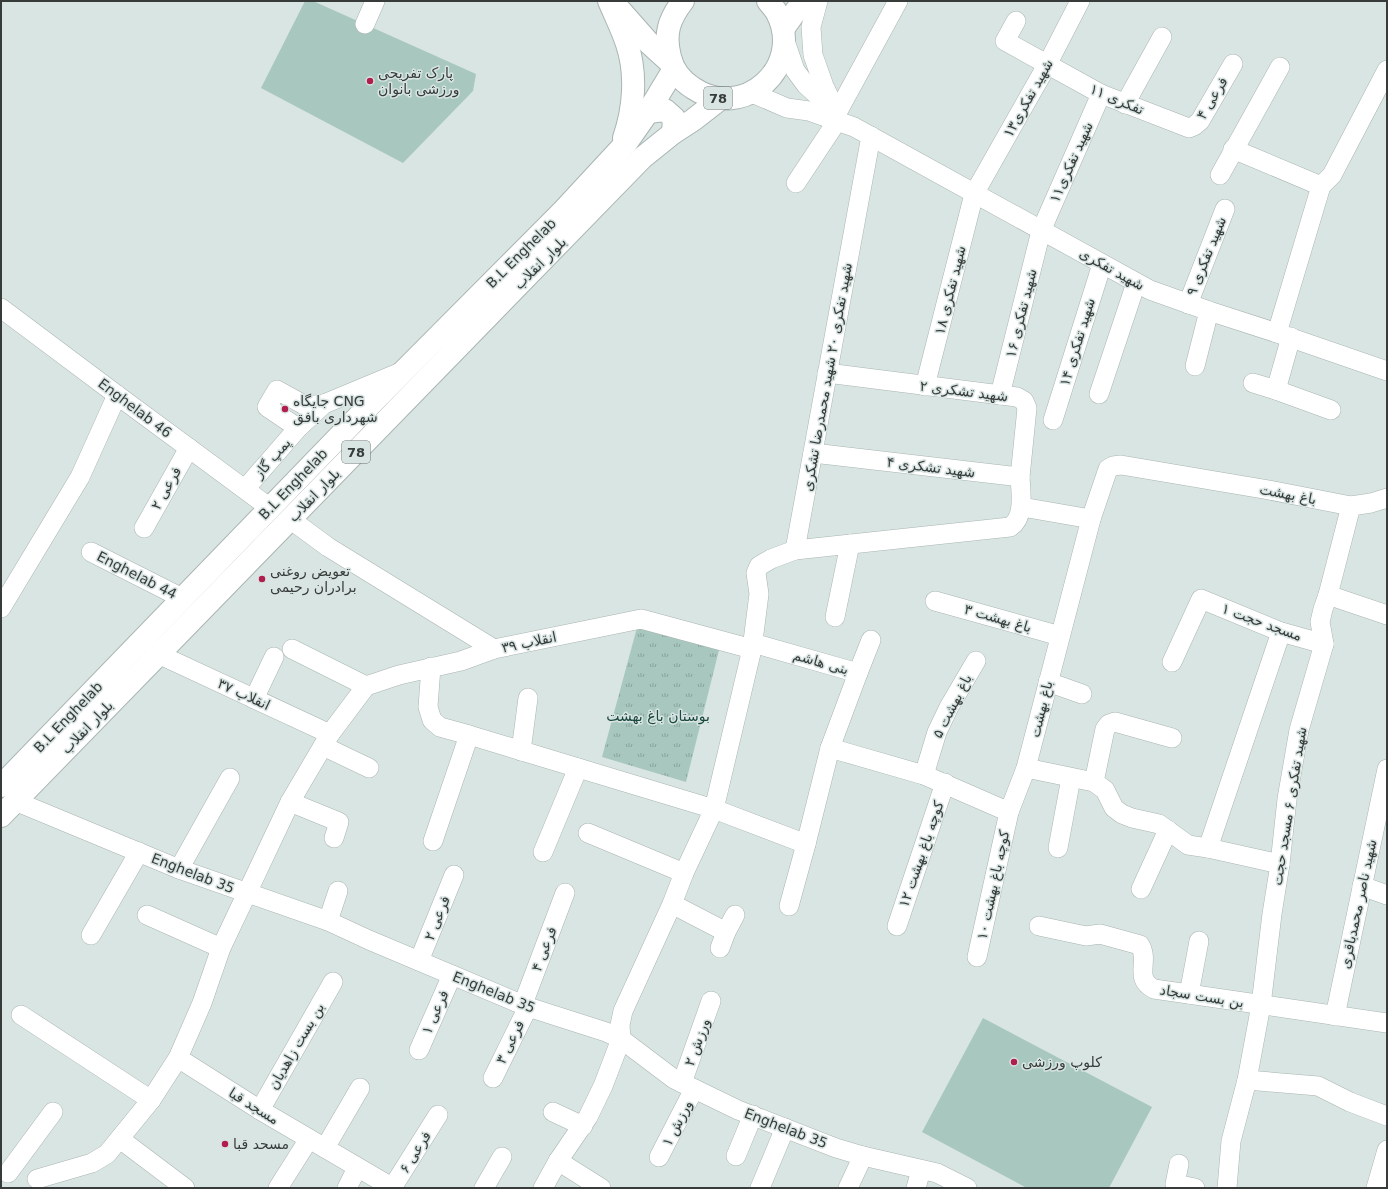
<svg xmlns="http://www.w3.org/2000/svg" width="1388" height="1189" viewBox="0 0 1388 1189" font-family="'DejaVu Sans',Cairo,sans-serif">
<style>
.grass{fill:#a7c7bf}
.park{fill:url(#park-tufts)}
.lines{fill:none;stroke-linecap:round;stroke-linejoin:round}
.minor-casing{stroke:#a9b5b2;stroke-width:20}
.major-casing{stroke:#a9b5b2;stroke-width:24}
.minor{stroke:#fff;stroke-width:19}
.major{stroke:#fff;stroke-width:22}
.poi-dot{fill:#b01e4e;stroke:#d9e5e2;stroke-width:1.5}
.labels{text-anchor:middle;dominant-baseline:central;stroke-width:3;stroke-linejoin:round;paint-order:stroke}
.shield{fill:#d9e5e2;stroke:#686f6d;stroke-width:1}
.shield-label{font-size:13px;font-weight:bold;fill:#373c3b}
.poi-label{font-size:14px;fill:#373c3b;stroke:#d9e5e2;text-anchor:start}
.street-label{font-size:14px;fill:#373c3b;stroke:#d9e5e2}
.park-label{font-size:14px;fill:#1b483f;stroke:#d9e5e2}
</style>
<defs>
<pattern id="park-tufts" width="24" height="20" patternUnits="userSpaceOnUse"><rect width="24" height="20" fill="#a7c7bf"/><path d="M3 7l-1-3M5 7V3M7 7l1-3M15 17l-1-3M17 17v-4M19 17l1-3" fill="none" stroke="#89a39c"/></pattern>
</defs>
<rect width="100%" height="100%" fill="#d9e5e2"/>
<g class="grass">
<path d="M305,1h8l163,73 -3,17 -70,72 -142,-75z"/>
<path d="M983,1018l169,89 -43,81h-82l-105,-56z"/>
</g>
<path class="park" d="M638,624l82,22 -34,136 -84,-25z"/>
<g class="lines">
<defs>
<g id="minor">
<path d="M818,1l-7,26 2,28 11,31 13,27"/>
<path d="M1016,21l-11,20 96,53 88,34 5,-2 6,-5 33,-57"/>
<path d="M365,24l10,-23"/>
<path d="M784,38l11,32 11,15 24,22"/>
<path d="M752,93l35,15 22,3 45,16 296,163 59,21 68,22 110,38"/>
<path d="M1125,104l37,-67"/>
<path d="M837,113l61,-112"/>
<path d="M1233,149l88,37"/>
<path d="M1220,175l60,-108"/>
<path d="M796,183l41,-62"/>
<path d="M1188,304l37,-95"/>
<path d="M1,308l116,87 153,113"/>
<path d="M1277,333l44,-147 11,-11 55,-105"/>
<path d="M1195,366l14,-55"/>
<path d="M827,373l190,24 7,4 3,7 -7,69"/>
<path d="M1253,383l23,7 55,20"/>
<path d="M925,386l49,-192 73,-129 33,-64"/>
<path d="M1276,390l15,-53"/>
<path d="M1099,394l37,-111"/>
<path d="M1000,395l41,-164 60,-137"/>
<path d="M1053,420l49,-156"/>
<path d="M298,428l-31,-21 10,-17 29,16 18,-2"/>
<path d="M245,489l53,-61 26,-24 77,-32"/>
<path d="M1022,507l69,12"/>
<path d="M290,519l38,28 166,102"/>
<path d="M144,528l45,-80"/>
<path d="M795,550l215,-23c15,-9 11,-34 10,-50l-207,-24"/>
<path d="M91,552l91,46"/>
<path d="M1328,595l59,20"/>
<path d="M935,601l125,35"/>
<path d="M1,608l79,-131 37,-82"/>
<path d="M835,617l15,-73"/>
<path d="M292,649l74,37"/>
<path d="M158,654l172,80"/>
<path d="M1172,662l29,-63 80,33 43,12"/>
<path d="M431,667l-3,40 4,13 8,7 29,8"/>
<path d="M858,673l13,-33"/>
<path d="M1048,682l34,12"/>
<path d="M254,699l20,-42"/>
<path d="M323,746l46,22"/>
<path d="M830,748l94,27 85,37 17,-44 65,-249 17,-50 5,-3 8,-1 148,25 82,16"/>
<path d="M521,751l7,-53"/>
<path d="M1026,768l68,14 11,8 9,18 8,6 10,4 27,6 29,21 20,3 72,16"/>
<path d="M924,775l13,-43 12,-25 27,-46"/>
<path d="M1094,782l11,-53 4,-5 6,-2 57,16"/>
<path d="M15,801l164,68 149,52 41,19 159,67 78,25 15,7 53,40 64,31 98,38 27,8 74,17 30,15"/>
<path d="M290,802l49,20 -5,16"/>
<path d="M588,833l96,40"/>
<path d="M433,841l36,-106 245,74 92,35 24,-96 28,-75 -105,-30"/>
<path d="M1058,848l13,-70"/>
<path d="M1208,848l73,-216"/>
<path d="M543,852l35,-84"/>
<path d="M179,869l51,-91"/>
<path d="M1362,886l25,9"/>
<path d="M1141,889l27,-59"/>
<path d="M672,904l54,28 9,-17"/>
<path d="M789,906l17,-62"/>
<path d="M147,915l74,33"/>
<path d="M328,921l10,-30"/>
<path d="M897,926l48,-143"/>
<path d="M1039,926l47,10 14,-2 40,11c10,17 -7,33 14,44l233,34"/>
<path d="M91,935l48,-83"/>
<path d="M720,948l6,-16"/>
<path d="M977,957l32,-145"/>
<path d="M419,961l35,-86"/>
<path d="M1189,994l10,-53"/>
<path d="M523,1004l42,-111"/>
<path d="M21,1015l130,85"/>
<path d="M1335,1016l52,-247"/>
<path d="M419,1050l33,-75"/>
<path d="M178,1058l82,52 133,78"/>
<path d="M493,1078l35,-71"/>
<path d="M1247,1080l71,6 32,16 37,14"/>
<path d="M682,1083l29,-82"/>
<path d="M260,1110l73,-128"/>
<path d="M553,1112l30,14"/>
<path d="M120,1139l65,49"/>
<path d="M325,1148l35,-60"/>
<path d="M736,1156l17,-41"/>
<path d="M659,1157l35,-68"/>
<path d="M558,1161l43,27"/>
<path d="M1179,1164l-4,20 20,4"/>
<path d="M8,1173l45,-61"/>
<path d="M37,1179l55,-16 15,-9 44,-54 27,-42 24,-55 19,-55 69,-146 40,-68 36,-48 33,-11 62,-14 33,-12 147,-30 111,30"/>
<path d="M278,1188l31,-49"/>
<path d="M347,1188l10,-20"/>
<path d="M392,1188l46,-73"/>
<path d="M484,1188l18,-31"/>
<path d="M543,1188l15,-27 30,-44 15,-31 18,-47 -1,-14 3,-14 49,-107 12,-31 30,-64 38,-160 7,-55 -3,-21 3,-7 12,-7 24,-9 76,-414"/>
<path d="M760,1188l25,-60"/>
<path d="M848,1188l15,-32"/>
<path d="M916,1188l5,-18"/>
<path d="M1227,1188l4,-47 16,-61 14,-75 11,-91 8,-50 7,-65 12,-69 25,-86 -4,-22 3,-13 5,-14 23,-89 20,-3 16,-5"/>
<path d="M1376,1188l11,-38"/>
</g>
<g id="major">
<path d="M609,1c6,14 13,28 18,43 10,30 7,65 -3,94"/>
<path d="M683,1c-14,18 -19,33 -13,56 3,13 12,24 23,31 50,34 112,-21 84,-75 -2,-4 -6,-8 -9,-12"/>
<path d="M619,9l30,34 22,20"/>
<path d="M783,29l20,-28"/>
<path d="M648,112l17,-2 9,8 -1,15"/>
<path d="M1,786l360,-372 203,-204 63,-68 21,-30 26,-43"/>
<path d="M1,816l641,-658 31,-25 20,-13 27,-21"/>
</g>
</defs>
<use href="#minor" class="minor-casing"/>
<use href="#major" class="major-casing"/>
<use href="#minor" class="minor"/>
<use href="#major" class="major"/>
</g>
<g class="poi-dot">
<circle cx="370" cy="81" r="4"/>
<circle cx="285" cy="409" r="4"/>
<circle cx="262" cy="579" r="4"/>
<circle cx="1014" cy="1062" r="4"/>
<circle cx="225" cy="1144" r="4"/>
</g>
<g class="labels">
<g class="shield">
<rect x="704" y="87" width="28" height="22" rx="3"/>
<rect x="342" y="441" width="28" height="22" rx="3"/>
</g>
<g class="shield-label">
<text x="718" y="98">78</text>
<text x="356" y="452">78</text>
</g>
<g class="poi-label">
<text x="378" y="73">پارک تفریحی<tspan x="378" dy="16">ورزشی بانوان</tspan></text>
<text x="293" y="401">جایگاه CNG<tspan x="293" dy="16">شهرداری بافق</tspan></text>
<text x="270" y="571">تعویض روغنی<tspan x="270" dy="16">برادران رحیمی</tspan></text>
<text x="1022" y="1062">کلوپ ورزشی</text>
<text x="233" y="1144">مسحد قبا</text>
</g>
<g class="street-label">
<text transform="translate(1028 98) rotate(-61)">شهید تفکری۱۳</text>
<text transform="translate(1212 98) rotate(-59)">فرعی ۴</text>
<text transform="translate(1117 99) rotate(23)">تفکری ۱۱</text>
<text transform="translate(1071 162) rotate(-66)">شهید تفکری۱۱</text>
<text transform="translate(521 253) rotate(-45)">B.L Enghelab</text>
<text transform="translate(1206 256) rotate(-68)">شهید تفکری ۹</text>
<text transform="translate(540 263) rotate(-45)">بلوار انقلاب</text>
<text transform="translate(1112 269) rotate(29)">شهید تفکری</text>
<text transform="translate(950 290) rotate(-76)">شهید تفکری ۱۸</text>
<text transform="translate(1021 313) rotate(-76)">شهید تفکری ۱۶</text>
<text transform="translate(1077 342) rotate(-73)">شهید تفکری ۱۴</text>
<text transform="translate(827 377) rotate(-80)">شهید تفکری ۲۰ شهید محمدرضا تشکری</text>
<text transform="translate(964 391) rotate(7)">شهید تشکری ۲</text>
<text transform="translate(135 408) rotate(37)">Enghelab 46</text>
<text transform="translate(272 458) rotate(-49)">پمپ گاز</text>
<text transform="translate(931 467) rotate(7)">شهید تشکری ۴</text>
<text transform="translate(293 484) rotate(-46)">B.L Enghelab</text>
<text transform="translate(166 488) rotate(-61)">فرعی ۲</text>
<text transform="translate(1288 494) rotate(11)">باغ بهشت</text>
<text transform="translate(314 495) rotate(-46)">بلوار انقلاب</text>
<text transform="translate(137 575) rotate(27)">Enghelab 44</text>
<text transform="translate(998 618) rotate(16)">باغ بهشت ۳</text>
<text transform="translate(1262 622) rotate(20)">مسجد حجت ۱</text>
<text transform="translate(529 642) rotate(-12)">انقلاب ۳۹</text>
<text transform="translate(821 662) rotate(16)">بنی هاشم</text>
<text transform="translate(244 694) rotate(25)">انقلاب ۳۷</text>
<text transform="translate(952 706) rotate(-63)">باغ بهشت ۵</text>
<text transform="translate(1041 709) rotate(-76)">باغ بهشت</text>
<text transform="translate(68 717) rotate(-46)">B.L Enghelab</text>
<text transform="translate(87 727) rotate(-46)">بلوار انقلاب</text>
<text transform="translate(1289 806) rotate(-81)">شهید تفکری ۶ مسجد حجت</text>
<text transform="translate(921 854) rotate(-71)">کوچه باغ بهشت ۱۲</text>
<text transform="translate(193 873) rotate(21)">Enghelab 35</text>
<text transform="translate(993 885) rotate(-78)">کوچه باغ بهشت ۱۰</text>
<text transform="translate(1358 904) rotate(-78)">شهید ناصر محمدباقری</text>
<text transform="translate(437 918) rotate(-68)">فرعی ۲</text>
<text transform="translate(544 949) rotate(-69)">فرعی ۴</text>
<text transform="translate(494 992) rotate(22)">Enghelab 35</text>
<text transform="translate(1202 996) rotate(9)">بن بست سجاد</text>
<text transform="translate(435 1012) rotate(-66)">فرعی ۱</text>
<text transform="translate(510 1042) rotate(-64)">فرعی ۳</text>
<text transform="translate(697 1042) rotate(-70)">ورزش ۲</text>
<text transform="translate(296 1046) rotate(-60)">بن بست زاهدیان</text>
<text transform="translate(254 1106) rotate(32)">مسجد قبا</text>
<text transform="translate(677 1123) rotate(-63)">ورزش ۱</text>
<text transform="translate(786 1128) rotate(21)">Enghelab 35</text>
<text transform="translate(415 1152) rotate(-58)">فرعی ۶</text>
</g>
<g class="park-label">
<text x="658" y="716">بوستان باغ بهشت</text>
</g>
</g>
<rect width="1388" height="1189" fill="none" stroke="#373c3b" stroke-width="4"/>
</svg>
